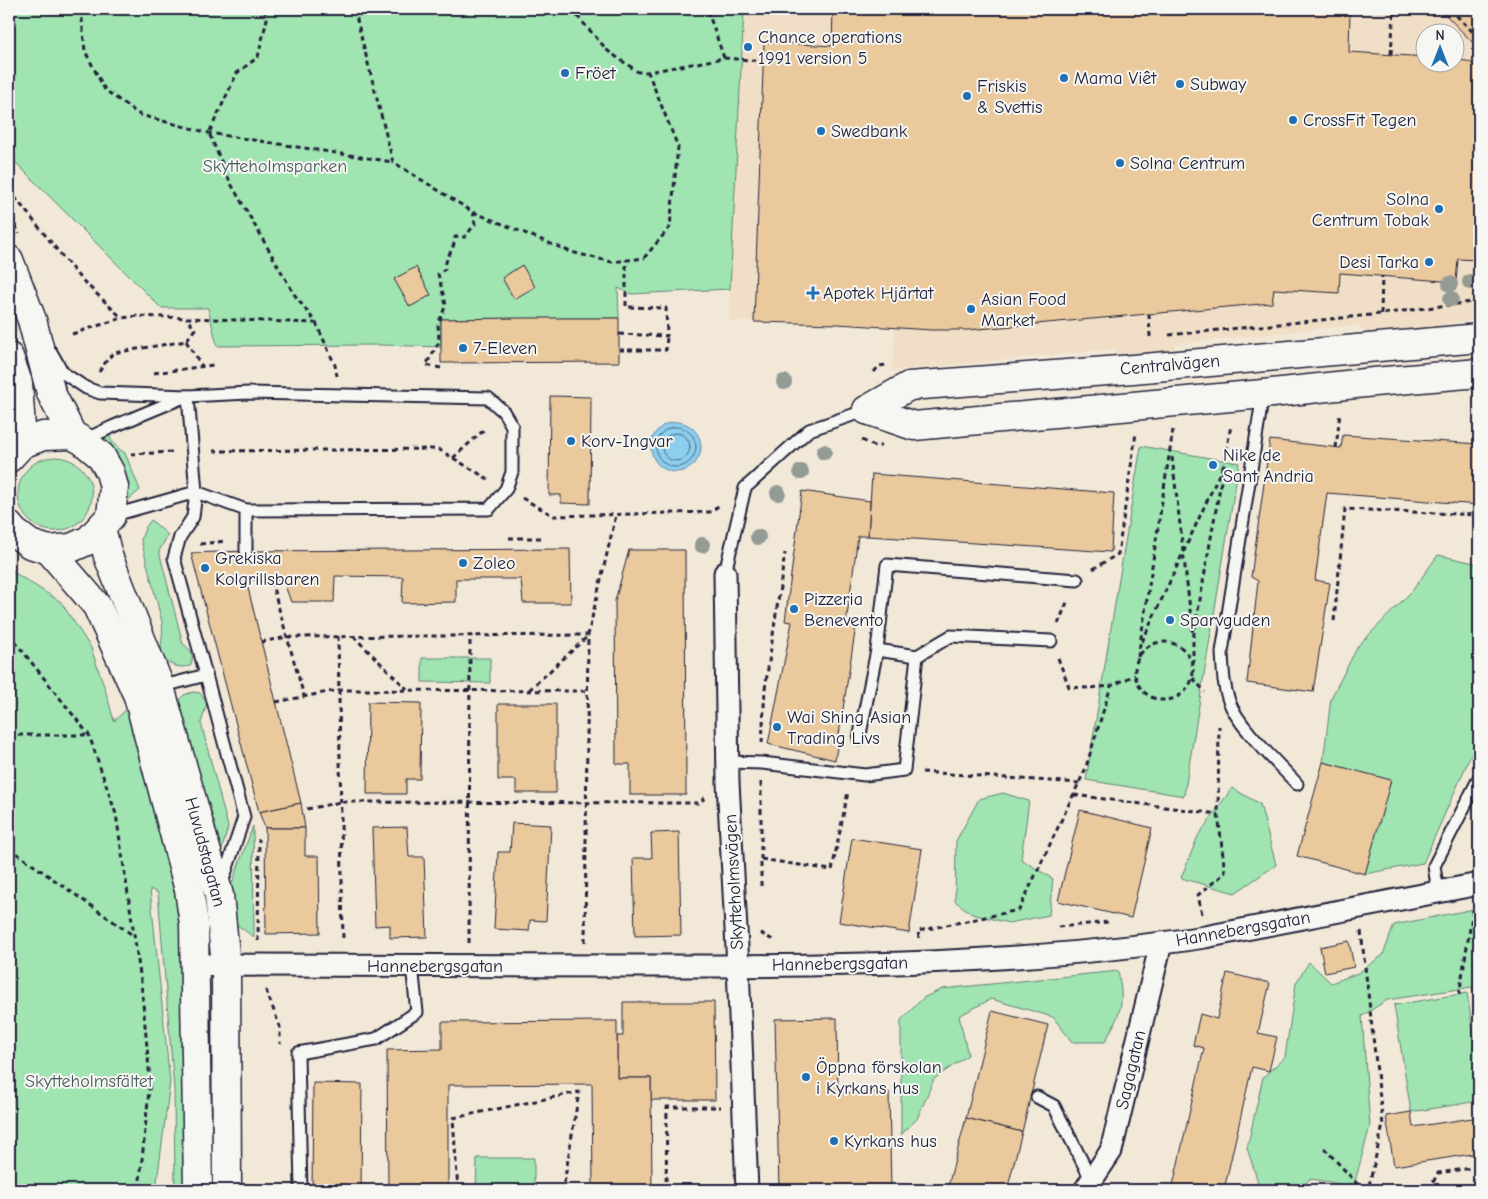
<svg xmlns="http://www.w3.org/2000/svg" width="1488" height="1199" viewBox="0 0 1488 1199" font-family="'Comic Neue',sans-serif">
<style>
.built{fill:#f0dfc6;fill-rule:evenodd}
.green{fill:#9fe4b1;stroke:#608376}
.water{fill:#8bceed;stroke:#6189a6}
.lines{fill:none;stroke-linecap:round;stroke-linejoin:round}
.shore{stroke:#4c6782;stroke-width:1}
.building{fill:#eac99c;stroke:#22223b}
.service-casing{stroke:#22223b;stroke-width:15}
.minor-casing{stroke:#22223b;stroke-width:25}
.tertiary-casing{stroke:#22223b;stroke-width:31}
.path{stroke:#22223b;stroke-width:3;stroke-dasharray:5 4;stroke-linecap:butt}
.service{stroke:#f6f6f2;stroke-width:11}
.minor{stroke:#f6f6f2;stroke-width:21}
.tertiary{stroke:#f6f6f2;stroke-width:28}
.tree{fill:#949b95}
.poi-dot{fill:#1f6fb2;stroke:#f6f6f2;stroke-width:2}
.labels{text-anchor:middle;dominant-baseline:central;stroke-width:4;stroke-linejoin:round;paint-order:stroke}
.poi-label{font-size:18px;fill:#22223b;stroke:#f6f6f2;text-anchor:start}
.park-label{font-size:18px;fill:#485c5e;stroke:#f6f6f2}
.street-label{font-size:18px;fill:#22223b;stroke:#f6f6f2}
</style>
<rect width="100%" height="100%" fill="#f2e8d8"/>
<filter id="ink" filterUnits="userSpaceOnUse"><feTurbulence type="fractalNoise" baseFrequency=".02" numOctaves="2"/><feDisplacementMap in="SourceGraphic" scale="10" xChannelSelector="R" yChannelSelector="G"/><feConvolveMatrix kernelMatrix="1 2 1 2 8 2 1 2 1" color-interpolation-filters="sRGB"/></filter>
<g filter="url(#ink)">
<path class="built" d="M744,9h735v311l-33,4 -48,15 -19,2 -22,-16 -181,19 -12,16 -34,4 -16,-15 -222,22 3,-43 -57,-4 -108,-3v-32zM1426,32h30v30h-30z"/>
<g class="green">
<path d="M9,9h735l-14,280 -99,5 -13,-6 1,30 -178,1v28l-59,-2 -165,1 -9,-38h-47l-152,-152z"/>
<path d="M109,433l2,7 8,9 6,4 15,37 -13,11 -6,-5 -21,-59z"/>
<path d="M1141,446l98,17 -55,333 -98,-16z"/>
<circle cx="55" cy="494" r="37"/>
<path d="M151,520l17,15 -9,16 24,93c9,6 12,12 7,22 -12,3 -19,-1 -28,-8 -3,-13 2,-22 0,-36l-21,-82 4,-12z"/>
<path d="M1438,555l41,9v173l-56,126 -58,11 25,-93 -67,-19 8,-64 27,-52 54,-55z"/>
<path d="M9,566l6,7 46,29 30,46 15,44 8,29 14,-13 38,142 18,81 4,259h-13l-1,-101 -16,-196 -8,-4 20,193 -14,108h-147z"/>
<path d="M422,658h68v25l-68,-1z"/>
<path d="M193,692l7,1 7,10 -6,20 27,104 -7,26 -6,2 -36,-149v-6l5,-5z"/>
<path d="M1232,788l28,16 16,61 -41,28 -54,-15 17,-42z"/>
<path d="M1003,793l26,8 -8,58 32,20 -4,36 -40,8 -37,-9 -17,-13 1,-60 23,-42z"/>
<path d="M253,826l1,111 -17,-12 -7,-11 -2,-20z"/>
<path d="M1479,908v118l-7,-39 -85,13 -25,16 8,110 -17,63 -23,-7 -20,-3 -12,11h-49l9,-8 -11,-34 16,-71 22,-20 11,-74 13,-21 22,21 27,-10 25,-18 11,-30z"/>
<path d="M1118,971c7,36 3,40 -13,71h-33l-19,-25 -62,-18 -32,17 9,39 -34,24 -17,40 -16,16v-115l22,-22 19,-9z"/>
<path d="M1467,993l12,77v31l-68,11 -17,-107z"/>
<path d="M477,1158h57v32h-58z"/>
</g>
<circle class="water" cx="676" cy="447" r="25"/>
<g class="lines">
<g class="shore">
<circle cx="676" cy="447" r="20"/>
<circle cx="676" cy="447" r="14"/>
</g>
</g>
<g class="building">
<path d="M833,9h517l-1,43 77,5v5h30v-2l11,1 12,6v193l-21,-1 -2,23 -116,-9 -1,20 -65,-4 -2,14 -304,27h-37l-93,-6 -84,-2 10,-280 68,4z"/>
<path d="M1440,9h39v40z"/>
<path d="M522,265l13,22 -21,12 -12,-21z"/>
<path d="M416,267l15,28 -21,12 -16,-28z"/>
<path d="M520,318h99v44l-178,1v-44z"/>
<path d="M550,396l41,1 -1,107 -29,-1v-8h-12z"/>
<path d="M1343,435l136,9v61l-152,-12 -12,87 15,3 -17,109 -66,-9 11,-102 -7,-4 19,-137 71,8z"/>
<path d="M872,474l242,19 -3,59 -243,-16z"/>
<path d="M802,491l68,10 -2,35h-10l-12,88 10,2 -21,134 -67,-16 24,-122 -7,-1z"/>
<path d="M570,549l1,54h-48l-2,-24h-65v23l-54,1 1,-26 -68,-1 -1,26h-43l-8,-22h-37l55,223 -42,9 -68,-259 55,-2z"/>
<path d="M629,550h56l1,245h-56v-31h-14l-1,-163z"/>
<path d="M368,702l53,1 -1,76h-14v15h-39z"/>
<path d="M498,704h58v89h-40v-13h-18z"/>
<path d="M1323,762l68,18 -26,94 -68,-18z"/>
<path d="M301,803l4,25h-40l-6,-16z"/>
<path d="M1080,810l72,18 -21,90 -73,-17z"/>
<path d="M512,823l39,2 -5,96 -16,-1 -1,11 -35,-2 4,-77h12z"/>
<path d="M407,827l2,30h15l3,80 -37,1v-13l-15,1 -3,-98z"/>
<path d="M265,828h40v28h14l1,77 -54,1z"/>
<path d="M679,832l2,103 -46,1 -2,-78h19l-1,-25z"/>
<path d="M852,838l70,11 -13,84 -70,-11z"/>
<path d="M1349,941l5,26 -29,6 -5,-26z"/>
<path d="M1227,973l43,10 -12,50 19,4 -8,34 -17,-4 -28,123h-52l32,-142 -11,-3 7,-31 17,5z"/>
<path d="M623,1002h91l1,98h-64v-22h-34v-42h6z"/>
<path d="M992,1011l56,14 -26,107 -56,-14z"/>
<path d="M837,1018l1,75 51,-1 2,98h-112l-4,-171z"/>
<path d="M617,1021v57h34l1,112h-59l-1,-106 -144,1v105h-60l-1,-140 55,-1v-27z"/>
<path d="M313,1083l49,1 -1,106h-49z"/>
<path d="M1411,1112l2,15 66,-10v36l-85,13 -8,-50z"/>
<path d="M966,1118l56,14 -15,58h-60z"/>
</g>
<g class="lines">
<defs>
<g id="service">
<path d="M51,352l12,21 23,15 14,5 88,3 61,-3 239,5 15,13 9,15v46l-6,17 -17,20 -243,1 -50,-18 -85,24"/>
<path d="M1263,394l-41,258c1,17 1,33 7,49 9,26 49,62 68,83"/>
<path d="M84,440l28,-13 72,-30"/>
<path d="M246,510v41"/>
<path d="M725,573l20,-85 64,-58 58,-20"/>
<path d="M877,650l40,6"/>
<path d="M206,675l38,142 -22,66"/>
<path d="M160,687l46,-12 -32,-117 6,-21 13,-20 3,-25 -8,-96"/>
<path d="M859,739l18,-89 10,-85 190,15"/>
<path d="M728,762l34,1 103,12 39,-5 13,-114 34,-20 100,5"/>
<path d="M1438,892l-4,-26 45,-88"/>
<path d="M1037,1097l17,9 38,75"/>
<path d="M301,1190l-3,-137 78,-14 41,-27 -5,-46"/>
</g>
<g id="minor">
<path d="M725,573l3,209 10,184 9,224"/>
<path d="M195,965c156,0 312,1 468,1 181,0 363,-2 542,-29l274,-53"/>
<path d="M1085,1190l26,-39 50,-208"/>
</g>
<g id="tertiary">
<path d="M9,260l23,60 19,73 21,42"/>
<path d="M9,357l9,26 4,61"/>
<path d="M867,410l42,-24 224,-17 346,-31"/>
<path d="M867,410l47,16 349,-32 111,-12 105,-9"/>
<path d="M9,458l13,-14 21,-8 29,-1 11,6 18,15 9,16 4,15 -3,29 -22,24 -18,8 -22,2 -19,-6 -16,-12 -5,-6"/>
<path d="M101,528l7,28 52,131 59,208 7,70 1,225"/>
<path d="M49,550l48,56 41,90 51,194 5,34 4,266"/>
</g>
</defs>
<use href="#service" class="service-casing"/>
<use href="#minor" class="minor-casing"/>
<use href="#tertiary" class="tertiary-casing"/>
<g class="path">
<path d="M81,9l4,42 20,39 35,25 69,18 184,29"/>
<path d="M264,9l3,10 -9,38 -21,16 -28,60 21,49 64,112 22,29 19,42 2,11"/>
<path d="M356,9l1,11 36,142 80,50 98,40 41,10 32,-4 26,-31 8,-80 -30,-75 76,-14 -17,-49"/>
<path d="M571,9l37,42 30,21h10"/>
<path d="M1450,9l29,29"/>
<path d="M1391,54l3,-45"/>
<path d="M724,58l40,3"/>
<path d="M1159,162l16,1"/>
<path d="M9,190l70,87 43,41"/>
<path d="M9,208l10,26"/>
<path d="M1149,314l1,23"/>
<path d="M1381,314l1,-38"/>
<path d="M72,334l50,-16 16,-2 177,7"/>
<path d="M619,334l48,2 -1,-28 -40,-1v-47"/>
<path d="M1169,335l212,-21 98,-13"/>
<path d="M186,341l16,25"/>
<path d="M619,350h47l1,-14"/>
<path d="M441,368l-15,-3 13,-23 -1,-18 8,-19 -8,-31 7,-5c0,-12 10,-20 10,-32h10l10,-13 -2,-12"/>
<path d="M99,372l6,-9 8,-10 73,-12 9,-12 -9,-11"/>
<path d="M874,372l5,-6 8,-1"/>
<path d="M154,373l59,-8"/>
<path d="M862,440l12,6h7"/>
<path d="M1336,448l4,-35"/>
<path d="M213,451l225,-2 50,30"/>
<path d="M131,454l43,-2"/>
<path d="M1172,457l21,178"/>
<path d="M453,458l32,-29"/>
<path d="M522,498l32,18 156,-4 11,-8"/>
<path d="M509,538h35"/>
<path d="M200,544l26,-3"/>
<path d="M1093,569l25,-15 18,-121"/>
<path d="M271,581l33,115"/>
<path d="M1334,621l11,-112 134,6"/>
<path d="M1058,624l10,-24"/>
<path d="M9,634l80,101 27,79 25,167 9,99 -11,110"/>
<path d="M338,636l5,305"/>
<path d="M353,636l54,53"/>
<circle cx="1164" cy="671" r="29"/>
<path d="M261,642l26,-5 301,-2"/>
<path d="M1142,642l81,-176"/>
<path d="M1138,657l35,-227"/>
<path d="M1058,658l11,29 21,1 21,-2"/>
<path d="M1193,664v-25l38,-214"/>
<path d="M1193,678l12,14"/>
<path d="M529,690l59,-54"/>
<path d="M276,702l63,-12 248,1"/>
<path d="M9,735h79"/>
<path d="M762,743l3,-54 20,-136"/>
<path d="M922,772l157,11"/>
<path d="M1074,795l144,19"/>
<path d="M307,809l34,-7 357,1 7,-5"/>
<path d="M9,848l125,88"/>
<path d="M761,859l71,11 16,-78"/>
<path d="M761,886v-104"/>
<path d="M1202,914l-4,-19 27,-22 -7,-59 1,-88"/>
<path d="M1058,927l51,-5"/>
<path d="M1361,931l22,194 -15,65"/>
<path d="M762,932v2l11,6"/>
<path d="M919,938l-1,-7 101,-21 66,-140 26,-84 24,-11"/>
<path d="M258,941l1,-102"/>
<path d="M585,942l3,-307 28,-120"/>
<path d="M469,943l1,-307"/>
<path d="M266,990l14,37v17"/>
<path d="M1459,995l14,-85"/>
<path d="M1324,1148l39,42"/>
<path d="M458,1190l-5,-72 126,-26 -16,98"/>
<path d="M666,1190l1,-83h54"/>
<path d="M1429,1190l9,-17 41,-6"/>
</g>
<use href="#service" class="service"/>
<use href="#minor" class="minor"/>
<use href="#tertiary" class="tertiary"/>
</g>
<g class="tree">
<circle cx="1470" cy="282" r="8"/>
<circle cx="1450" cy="284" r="8"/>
<circle cx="1451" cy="299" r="8"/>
<circle cx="784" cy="382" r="8"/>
<circle cx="824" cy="452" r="8"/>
<circle cx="801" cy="472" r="8"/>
<circle cx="778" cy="493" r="8"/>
<circle cx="758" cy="537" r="8"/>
<circle cx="702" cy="545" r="8"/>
</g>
</g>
<g class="poi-dot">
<circle cx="748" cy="47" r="5"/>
<circle cx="565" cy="73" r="5"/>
<circle cx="1064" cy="78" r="5"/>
<circle cx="1180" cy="84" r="5"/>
<circle cx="967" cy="96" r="5"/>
<circle cx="1293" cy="120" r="5"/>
<circle cx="821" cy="131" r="5"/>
<circle cx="1120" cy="163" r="5"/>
<circle cx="1439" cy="209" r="5"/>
<circle cx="1429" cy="262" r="5"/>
<path d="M810.5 285.5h5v5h5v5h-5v5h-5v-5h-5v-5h5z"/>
<circle cx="971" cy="309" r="5"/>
<circle cx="463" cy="348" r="5"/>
<circle cx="571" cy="441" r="5"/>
<circle cx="1213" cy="465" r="5"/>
<circle cx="463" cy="563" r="5"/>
<circle cx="205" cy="568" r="5"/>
<circle cx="794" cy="609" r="5"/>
<circle cx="1170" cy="620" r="5"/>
<circle cx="777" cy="727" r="5"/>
<circle cx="806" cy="1077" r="5"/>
<circle cx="834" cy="1141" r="5"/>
</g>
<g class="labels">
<g class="poi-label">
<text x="758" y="37">Chance operations<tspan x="758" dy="21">1991 version 5</tspan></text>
<text x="575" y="73">Fröet</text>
<text x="1074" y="78">Mama Viêt</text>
<text x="1190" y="84">Subway</text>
<text x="977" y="86">Friskis<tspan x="977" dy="21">&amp; Svettis</tspan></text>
<text x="1303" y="120">CrossFit Tegen</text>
<text x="831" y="131">Swedbank</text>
<text x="1130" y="163">Solna Centrum</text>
<text x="1429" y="199" text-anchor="end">Solna<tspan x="1429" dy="21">Centrum Tobak</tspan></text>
<text x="1419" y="262" text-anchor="end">Desi Tarka</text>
<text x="823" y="293">Apotek Hjärtat</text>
<text x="981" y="299">Asian Food<tspan x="981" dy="21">Market</tspan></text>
<text x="473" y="348">7-Eleven</text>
<text x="581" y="441">Korv-Ingvar</text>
<text x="1223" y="455">Nike de<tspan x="1223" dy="21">Sant Andria</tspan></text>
<text x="215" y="558">Grekiska<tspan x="215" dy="21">Kolgrillsbaren</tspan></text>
<text x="473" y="563">Zoleo</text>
<text x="804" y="599">Pizzeria<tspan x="804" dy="21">Benevento</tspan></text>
<text x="1180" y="620">Sparvguden</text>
<text x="787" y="717">Wai Shing Asian<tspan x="787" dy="21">Trading Livs</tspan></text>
<text x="816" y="1067">Öppna förskolan<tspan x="816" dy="21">i Kyrkans hus</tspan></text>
<text x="844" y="1141">Kyrkans hus</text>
</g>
<g class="park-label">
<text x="275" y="166">Skytteholmsparken</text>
<text x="89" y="1081">Skytteholmsfältet</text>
</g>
<g class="street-label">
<text transform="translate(1170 365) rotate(-5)">Centralvägen</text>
<text transform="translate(205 852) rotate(75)">Huvudstagatan</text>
<text transform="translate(734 882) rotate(-93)">Skytteholmsvägen</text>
<text transform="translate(1243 929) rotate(-10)">Hannebergsgatan</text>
<text transform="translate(840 964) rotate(-1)">Hannebergsgatan</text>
<text x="435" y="966">Hannebergsgatan</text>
<text transform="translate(1131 1070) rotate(-77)">Sagagatan</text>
</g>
</g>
<rect width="1488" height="1199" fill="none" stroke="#f6f6f2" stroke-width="30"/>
<rect x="15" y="15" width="1458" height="1169" fill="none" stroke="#22223b" stroke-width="2" filter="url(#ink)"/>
<g transform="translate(1440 48)"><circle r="24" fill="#f6f6f2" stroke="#a1a1a9"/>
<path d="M0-4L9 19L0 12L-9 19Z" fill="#1f6fb2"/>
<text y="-8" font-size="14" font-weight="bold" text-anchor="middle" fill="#22223b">N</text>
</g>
</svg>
